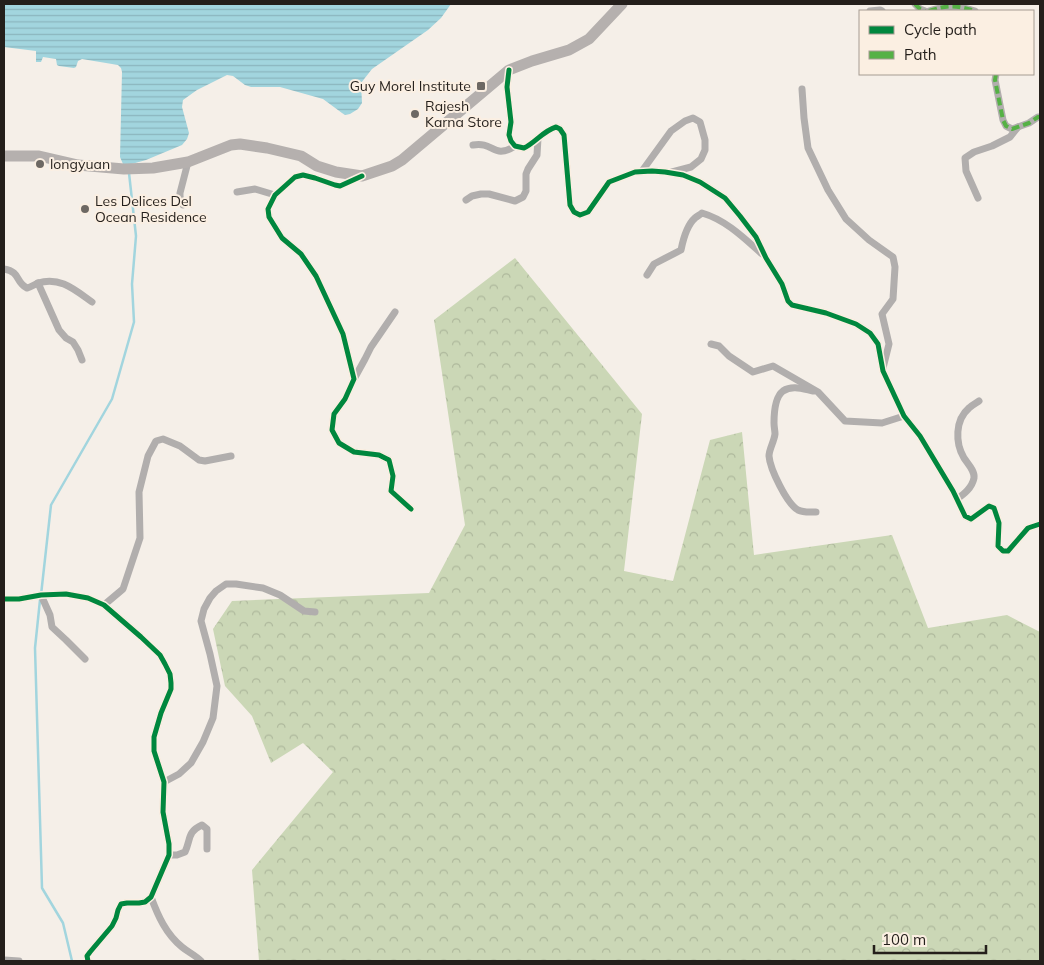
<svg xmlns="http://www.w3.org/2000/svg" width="1044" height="965" viewBox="0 0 1044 965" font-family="Mulish,sans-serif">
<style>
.forest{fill:url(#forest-crowns)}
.water{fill:url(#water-rules)}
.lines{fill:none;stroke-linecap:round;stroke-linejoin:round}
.stream{stroke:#a2d5de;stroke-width:2.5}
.street{stroke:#b1aead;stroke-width:7}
.primary{stroke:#b5b0ae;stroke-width:11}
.quiet{stroke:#55b145;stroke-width:4;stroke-dasharray:8 4;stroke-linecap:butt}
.cycleway-casing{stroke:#fbefe2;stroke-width:8}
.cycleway{stroke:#00873e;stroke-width:5}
.poi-dot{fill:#6d6863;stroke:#fbefe2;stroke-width:2}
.labels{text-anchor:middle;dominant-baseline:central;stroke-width:4;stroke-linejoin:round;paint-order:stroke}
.poi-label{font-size:14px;fill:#241f1b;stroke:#fbefe2;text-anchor:start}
</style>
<defs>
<pattern id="forest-crowns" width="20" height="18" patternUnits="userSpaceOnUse" patternTransform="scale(1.25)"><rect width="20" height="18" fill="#cbd7b6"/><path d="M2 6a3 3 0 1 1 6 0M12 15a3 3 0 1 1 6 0" fill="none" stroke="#aeb89c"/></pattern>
<pattern id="water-rules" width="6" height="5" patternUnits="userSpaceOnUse" patternTransform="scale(1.25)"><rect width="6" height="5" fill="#a2d5de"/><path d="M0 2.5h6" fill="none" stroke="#8bb6be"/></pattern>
</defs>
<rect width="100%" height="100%" fill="#f5efe8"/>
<path class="forest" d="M515,258l127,156 -18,157 49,10 37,-141 32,-8 12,123 138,-20 36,93 79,-13 33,17v329h-781l-7,-91 81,-98 -30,-29 -32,20 -19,-47 -27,-30 -12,-57 19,-28 197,-8 36,-68 -31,-205z"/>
<path class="water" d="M4,4h447l-10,14 -13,12 -56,39 -11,14 1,20 -4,6 -8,5 -5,1 -3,-2 -19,-14 -43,-12h-29l-6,-2 -12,-9 -6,-1 -30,15 -14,10 -1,7 7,26 -2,6 -5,6 -36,15 -18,5 -5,-1 -3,-7 2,-85 -1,-4 -3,-3 -36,-6 -4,2 -2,6 -2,1 -15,-2 -2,-1 -1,-6 -13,-2 -2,5h-5v-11l-32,-4z"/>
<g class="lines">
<g class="stream">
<path d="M41,595l10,-90 61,-106 22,-77 -2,-38 4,-48 -7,-63"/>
<path d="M40,600l-5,48 7,240 21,35 9,38"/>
</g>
<g class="street">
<path d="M915,4l5,5 5,2"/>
<path d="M870,11l10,-1 2,1"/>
<path d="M929,11c18,-6 28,-6 46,0"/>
<path d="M509,70l-2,17 4,35 -2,13 2,6 4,5 9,2c11,-5 19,-17 32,-21l4,2 4,6 6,70 4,7 6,3 8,-3 21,-30 26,-10 17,-1 13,1 18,3 17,7 25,16 15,18 16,21 10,21 16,26 6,17 4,4 34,8 30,11 14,9 8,11 5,27 21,45 16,20 33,55 12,25 6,3 18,-13 5,2 5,15 -1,23 5,5h5l20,-23 12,-4"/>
<path d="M996,74l-1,6 8,40 3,6 6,3 17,-6 9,-6h2"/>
<path d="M802,89l2,29 4,30 20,42 18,29 23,21 24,17 2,10 -2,32 -11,15 7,30 -6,24"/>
<path d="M473,145c21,-4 20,15 42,1"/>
<path d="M642,171l29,-40 14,-10 8,-3 7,4 5,18v10l-4,9 -10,8 -19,5"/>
<path d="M359,177l-19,9 -5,-1 -20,-7 -12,-3 -8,2 -20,18 -7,14 1,8 13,21 19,16 15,22 27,58 11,45 -9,20 -11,15 -2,16 7,13 15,9 25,3 10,5 4,16 -2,15 20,18"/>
<path d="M237,192l18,-3 20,6"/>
<path d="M978,198l-12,-27 -1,-13 9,-6 18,-6 18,-9 8,-10"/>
<path d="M466,200l6,-4 9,-2h8l26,7 8,-4 3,-6v-17l2,-5 9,-14 1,-17"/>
<path d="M183,205l-3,-8v-4l8,-31"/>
<path d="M4,269c17,3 11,13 23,19 4,-1 7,-3 11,-5 22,-7 37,7 54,19"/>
<path d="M647,275l7,-11 27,-14c2,-10 6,-25 14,-32 1,-1 6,-4 7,-5 24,7 42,25 60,41"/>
<path d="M38,283l21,47 7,8 7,4 5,8 4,10"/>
<path d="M711,344l8,2 10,10 24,16 20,-6 45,26 27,29 37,2 22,-7"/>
<path d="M354,379l11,-20 6,-12 24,-35"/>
<path d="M813,391c-10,-2 -21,-6 -30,0 -8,6 -9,22 -9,32 0,4 1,8 1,11 -1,8 -6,15 -6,22 1,13 18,48 29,54 6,3 12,2 18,2"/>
<path d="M957,499c7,-5 15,-11 17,-21 1,-7 -6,-14 -10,-20 -9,-15 -9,-38 5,-50 3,-3 7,-5 10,-7"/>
<path d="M41,595l9,20 2,12 14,13 19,19"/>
<path d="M4,599h15l22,-4 25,-1 22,4 16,7 37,32 19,18 5,9 5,10 1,9v6l-10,24 -7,24v14l10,31 -1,30 6,32v11l-18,42 -6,5 -6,1h-12l-6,1 -3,6 -2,8 -4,8 -22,26 -3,4 1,5"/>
<path d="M104,605l19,-16 17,-51 -1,-46 9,-36 8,-15 7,-2 17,7 19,14 6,1 26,-5"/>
<path d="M164,782l15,-8 12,-11 12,-21 10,-24 4,-32 -7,-32 -9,-33 3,-12 6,-11 6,-7 10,-7h10l27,4 17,7 24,16 11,1"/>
<path d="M169,855h8l8,-3c6,-13 2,-20 17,-27l5,4v20"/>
<path d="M151,897c7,19 15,37 31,50 6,5 13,8 19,14"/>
<path d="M4,960l15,1"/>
</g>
<path class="primary" d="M4,156h35l39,9 46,4 29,-1 35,-6 43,-17 9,-1 27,4 34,8 16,10 19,6 26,4 30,-10 10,-6 107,-90 23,-9 37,-11 20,-11 33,-35"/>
<g class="quiet">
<path d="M915,4l5,5 5,2"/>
<path d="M929,11c18,-6 28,-6 46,0"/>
<path d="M996,74l-1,6 8,40 3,6 6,3 17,-6 9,-6h2"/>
</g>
<defs>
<g id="cycleway">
<path d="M509,70l-2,17 4,35 -2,13 2,6 4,5 9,2c11,-5 19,-17 32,-21l4,2 4,6 6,70 4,7 6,3 8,-3 21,-30 26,-10 17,-1 13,1 18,3 17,7 25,16 15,18 16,21 10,21 16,26 6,17 4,4 34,8 30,11 14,9 8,11 5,27 21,45 16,20 33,55 12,25 6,3 18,-13 5,2 5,15 -1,23 5,5h5l20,-23 12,-4"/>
<path d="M362,176l-22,10 -5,-1 -20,-7 -12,-3 -8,2 -20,18 -7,14 1,8 13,21 19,16 15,22 27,58 11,45 -9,20 -11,15 -2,16 7,13 15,9 25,3 10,5 4,16 -2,15 20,18"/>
<path d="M4,599h15l22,-4 25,-1 22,4 16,7 37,32 19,18 5,9 5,10 1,9v6l-10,24 -7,24v14l10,31 -1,30 6,32v11l-18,42 -6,5 -6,1h-12l-6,1 -3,6 -2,8 -4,8 -22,26 -3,4 1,5"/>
</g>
</defs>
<use href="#cycleway" class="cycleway-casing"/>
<use href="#cycleway" class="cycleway"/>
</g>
<g class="poi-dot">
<rect x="476" y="81" width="10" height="10" rx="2.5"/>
<circle cx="415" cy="114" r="5"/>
<circle cx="40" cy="164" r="5"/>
<circle cx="85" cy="209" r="5"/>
</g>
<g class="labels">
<g class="poi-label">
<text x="471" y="86" text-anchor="end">Guy Morel Institute</text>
<text x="425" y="106">Rajesh<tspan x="425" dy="16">Karna Store</tspan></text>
<text x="50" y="164">longyuan</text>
<text x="95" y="201">Les Delices Del<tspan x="95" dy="16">Ocean Residence</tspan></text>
</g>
</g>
<rect width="1044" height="965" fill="none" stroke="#241f1b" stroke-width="10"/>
<rect x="859" y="10" width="175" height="65" fill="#fbefe2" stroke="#a59c92"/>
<rect x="869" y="26" width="25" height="8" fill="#00873e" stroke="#a59c92"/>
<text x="904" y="35" font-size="15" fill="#241f1b">Cycle path</text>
<rect x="869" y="51" width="25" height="8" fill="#55b145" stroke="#a59c92"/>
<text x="904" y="60" font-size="15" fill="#241f1b">Path</text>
<path d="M874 945v8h112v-8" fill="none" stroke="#241f1b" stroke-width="2.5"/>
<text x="882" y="945" font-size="15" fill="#241f1b" stroke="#fbefe2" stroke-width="4" paint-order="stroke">100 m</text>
</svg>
